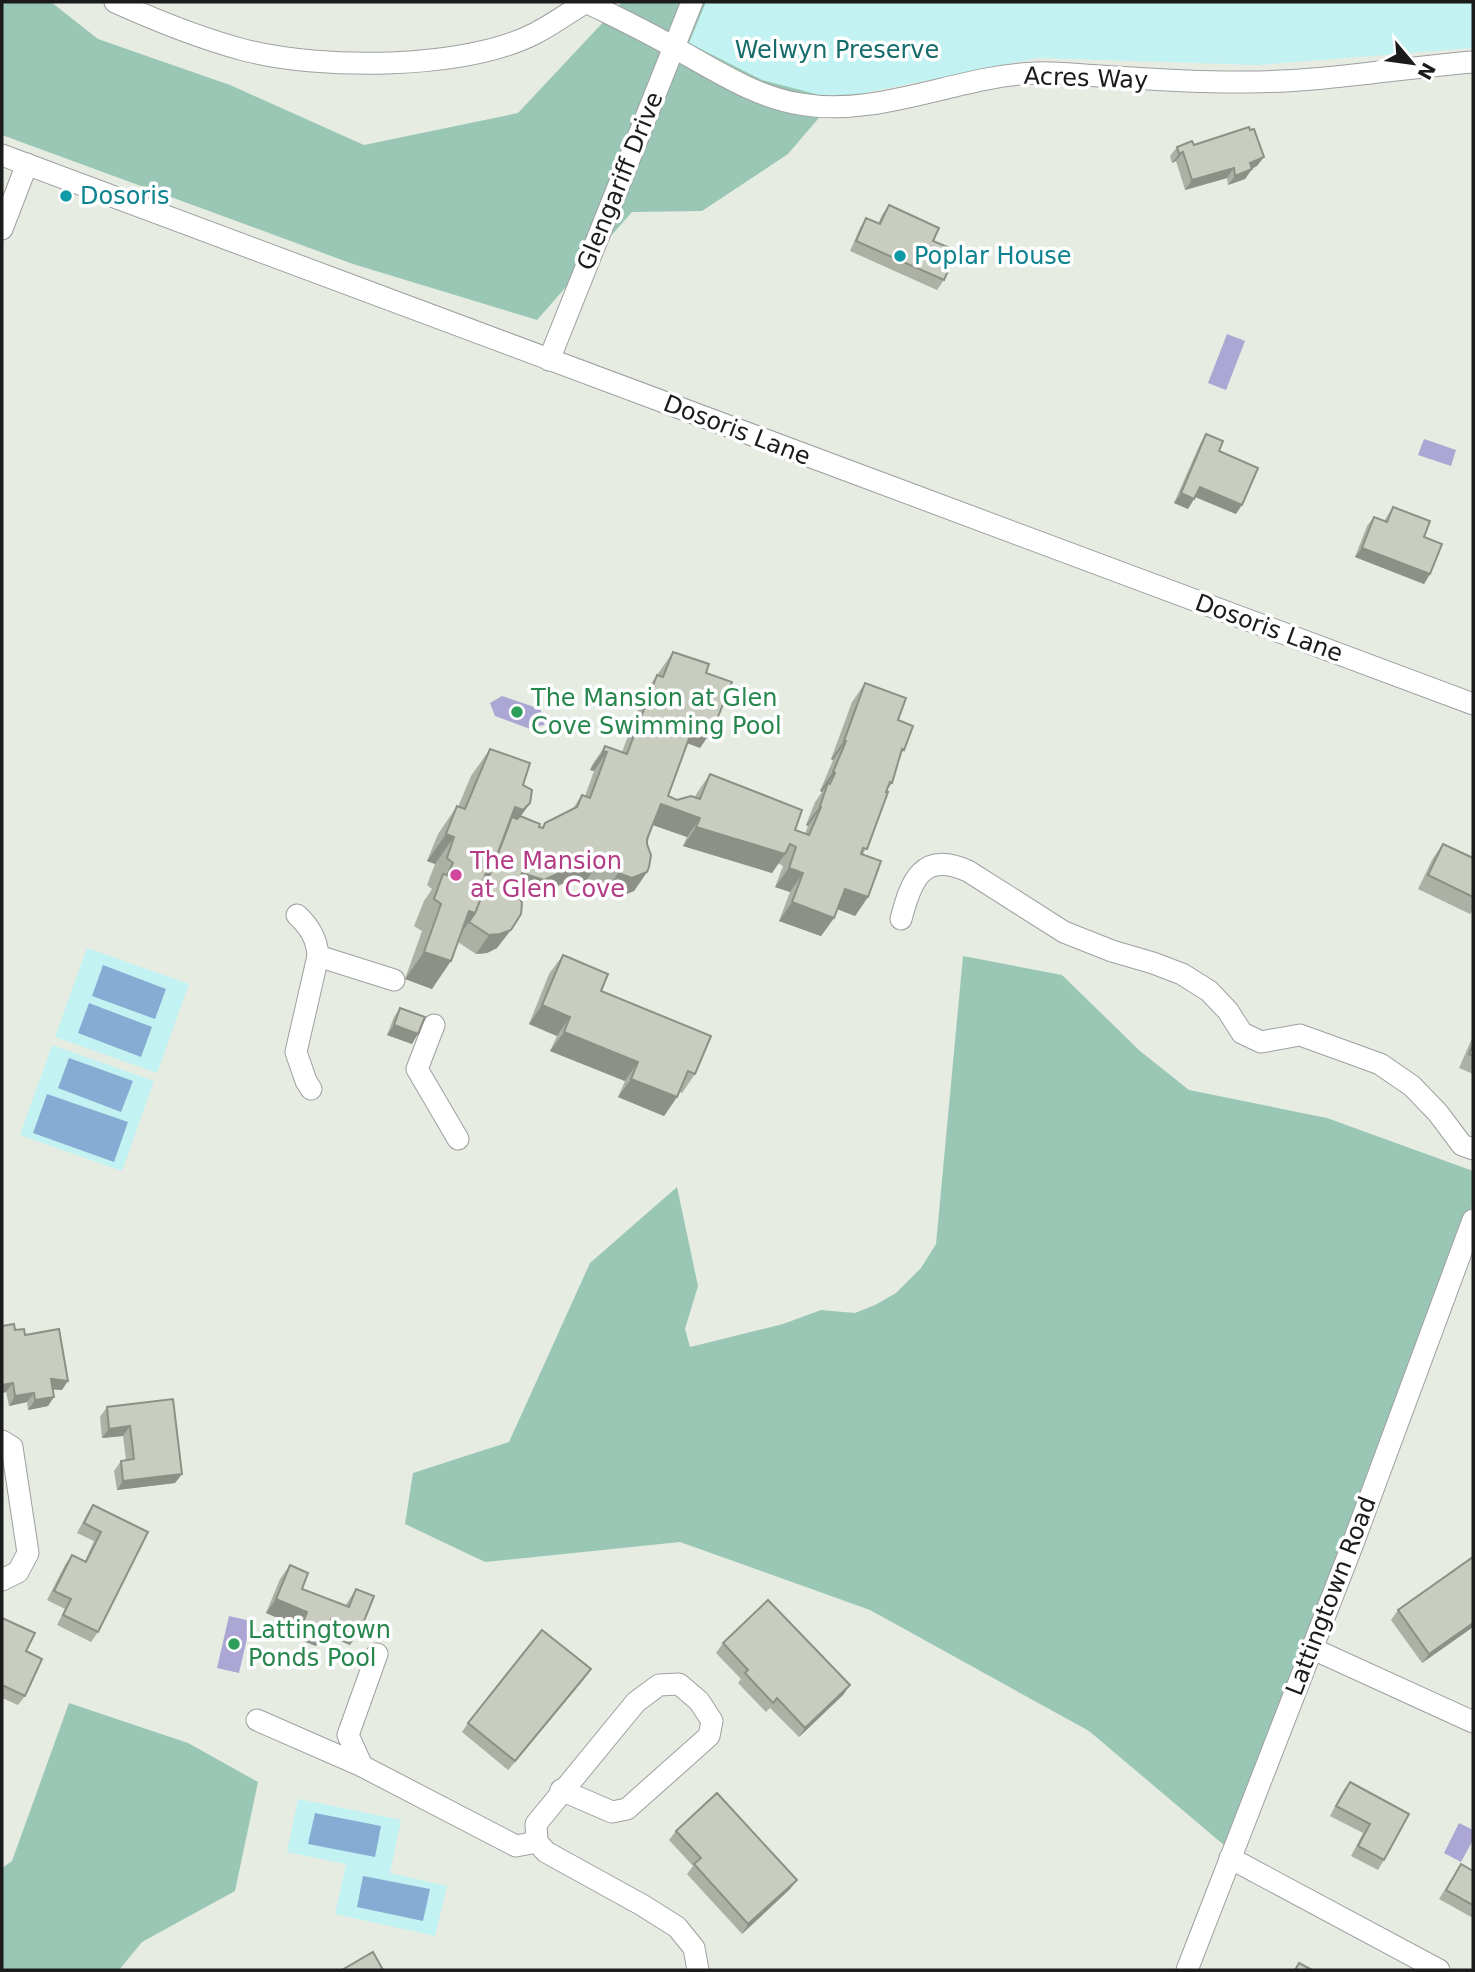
<svg xmlns="http://www.w3.org/2000/svg" width="1475" height="1972" viewBox="0 0 1475 1972" font-family="'DejaVu Sans',sans-serif">
<style>
.forest{fill:#9ac7b5}
.park{fill:#c2f2f2}
.pitch{fill:#87acd3}
.water{fill:#aca6d5}
.lines{fill:none;stroke-linecap:round;stroke-linejoin:round}
.minor-casing{stroke:#9f9f9f;stroke-width:23}
.minor{stroke:#fff;stroke-width:21}
.wall{fill:#acb0a5}
.shaded-wall{fill:#8c9086}
.building{fill:#c8cdc0;stroke:#8c9086;stroke-width:2}
.culture-dot{fill:#0f9aa8;stroke:#fff;stroke-width:2.5}
.leisure-dot{fill:#2e9e5b;stroke:#fff;stroke-width:2.5}
.hotel-dot{fill:#d1479c;stroke:#fff;stroke-width:2.5}
.labels{text-anchor:middle;dominant-baseline:central;stroke-width:7;stroke-linejoin:round;paint-order:stroke}
.park-label{font-size:24px;fill:#166c6b;stroke:#fff}
.street-label{font-size:24px;fill:#1b1b1b;stroke:#fff}
.culture-label{font-size:24px;fill:#0d838f;stroke:#fff;text-anchor:start}
.leisure-label{font-size:24px;fill:#27864d;stroke:#fff;text-anchor:start}
.hotel-label{font-size:24px;fill:#b23c85;stroke:#fff;text-anchor:start}
</style>
<rect width="100%" height="100%" fill="#e6ece2"/>
<g class="forest">
<path d="M2,2h49l47,37 132,46 134,60 154,-32 104,-111h221l-8,97 -47,55 -86,57 -70,1 -95,108 -184,-56 -351,-129z"/>
<path d="M963,956l99,19 78,76 49,39 138,28 146,53v32l-242,648 -142,-120 -219,-121 -190,-68 -195,20 -80,-38 8,-51 96,-31 81,-179 87,-76 21,99 -13,43 5,18 93,-23 38,-14 34,3 20,-8 21,-12 25,-25 15,-24z"/>
<path d="M69,1703l119,40 70,39 -23,109 -93,51 -23,28h-117v-102l10,-7z"/>
</g>
<g class="park">
<path d="M706,2h767v46l-215,17 -220,-7 -203,41 -73,-19 -73,-37z"/>
<path d="M87,948l102,36 -32,89 -102,-36z"/>
<path d="M52,1045l102,36 -32,90 -102,-36z"/>
<path d="M298,1799l103,21 -11,53 57,13 -12,50 -100,-22 11,-50 -59,-12z"/>
</g>
<g class="pitch">
<path d="M103,965l63,24 -11,30 -63,-23z"/>
<path d="M89,1003l63,24 -11,30 -63,-24z"/>
<path d="M69,1058l64,23 -12,31 -63,-24z"/>
<path d="M47,1094l81,28 -14,40 -81,-29z"/>
<path d="M315,1813l66,13 -6,31 -67,-13z"/>
<path d="M363,1876l67,13 -7,32 -66,-14z"/>
</g>
<g class="water">
<path d="M1227,334l18,7 -19,49 -18,-7z"/>
<path d="M1424,439l32,11 -5,16 -33,-11z"/>
<path d="M502,696l38,13 6,12 -2,4 -6,1 -5,4 -38,-14 -5,-13z"/>
<path d="M229,1616l22,5 -12,52 -22,-5z"/>
<path d="M1459,1823l14,7v10l-12,22 -17,-9z"/>
</g>
<g class="lines">
<defs>
<g id="minor">
<path d="M115,2c42,19 84,36 129,48 78,20 220,20 292,-17 17,-9 34,-21 50,-31"/>
<path d="M586,2c30,15 60,29 89,46 40,22 80,49 125,56 79,14 157,-28 235,-31 21,-1 43,2 64,3 49,3 98,7 148,6 75,0 151,-14 226,-20"/>
<path d="M2,155l1471,549"/>
<path d="M2,229l25,-65"/>
<path d="M549,360l143,-358"/>
<path d="M297,915c13,12 20,24 21,41l-22,96 10,29 5,8"/>
<path d="M901,919c10,-38 21,-69 67,-48l96,61 48,19 41,12 29,11 27,17 19,20 14,22 19,9 39,-7 80,29 32,22 26,27 24,32 11,4"/>
<path d="M318,956l76,24"/>
<path d="M434,1025l-17,44 41,70"/>
<path d="M2,1441l10,6 16,106 -10,19 -16,8"/>
<path d="M1311,1648l162,74"/>
<path d="M377,1654l-29,81 14,31 154,80 21,-4"/>
<path d="M257,1720l105,46"/>
<path d="M561,1790l51,22 15,-3 82,-73 3,-15 -13,-20 -20,-17 -20,1 -23,17 -100,122 1,18 9,10 96,53 35,22 17,21 4,22"/>
<path d="M1230,1858l209,112"/>
<path d="M1187,1970l165,-424 121,-326"/>
</g>
</defs>
<use href="#minor" class="minor-casing"/>
<use href="#minor" class="minor"/>
</g>
<g class="wall">
<path d="M1194,145l63,21 -5,3 -7,10 -17,6 -1,-7 -42,12 -9,-29 -4,2 -2,-7 7,-9z"/>
<path d="M889,205l44,36 11,39 -7,10 -87,-39 10,-23 6,-10 12,6 4,-9z"/>
<path d="M1206,434l13,17 17,63 -41,-17 -7,12 -14,-6 26,-59z"/>
<path d="M1393,507l31,30 6,37 -6,10 -69,-27 12,-31 7,-9 10,4z"/>
<path d="M673,652l33,21 -6,75 -13,-5 -19,53 9,4 18,-3 2,-4 13,-19 85,56 10,4 3,-8 -2,-1 9,-23 7,-10 -2,-1 13,-31 -2,-1 21,-57 13,-19 33,37 6,30 -4,5 -8,28 -6,9 -23,63 5,42 -13,19 -18,-7 -3,9 -13,18 -42,-15 11,-29 -15,-5 8,-21 -5,-3 -6,10 -89,-27 4,-9 -34,-12 -6,19v28l-13,19 -15,6 -14,-5 -2,-6 -16,-7 -3,5 -12,-5 -41,20 -13,-5 -21,54 -10,5 -11,1 -18,-12 -26,47 -27,-10 17,-48 -8,-5 10,-25 8,-12 -5,-4 8,-21 -8,-3 11,-27 19,-28 1,1 13,-31 19,-27 33,36 7,18 -10,14 21,11 4,-5 27,-13 10,-15 3,1 9,-25 -4,-1 2,-5 13,-19 17,6 22,-58z"/>
<path d="M1443,844l30,14v52l-3,4 -52,-25 15,-31z"/>
<path d="M563,955l38,36 94,83 -13,19 -2,-1 -3,5 -13,19 -46,-19 7,-16 -75,-30 7,-15 -28,-12 20,-50z"/>
<path d="M400,1008l12,36 -25,-9 7,-18z"/>
<path d="M1473,1036v38l-14,-6z"/>
<path d="M2,1326l13,4 10,5 37,55 -9,-1 -5,17 -20,4 -1,-8 -18,4 -3,-14 -4,1z"/>
<path d="M173,1399l9,75 -7,9 -58,7 -3,-19 7,-10 5,-1 -3,-24 -21,2 -2,-21 7,-10z"/>
<path d="M93,1505l55,27 -50,100 -7,10 -34,-17 8,-16 -18,-9 18,-35 7,-10 13,6 9,-20 -17,-8 10,-19z"/>
<path d="M1473,1557v70l-51,36 -31,-43 7,-10z"/>
<path d="M290,1565l12,24 43,17 11,-17 -6,56 -26,-11 -8,12 -23,-9 4,-11 -31,-13 14,-34z"/>
<path d="M2,1618l24,33 -1,45 -7,9 -16,-7z"/>
<path d="M723,1643l127,42 -7,10 -44,42 -29,-29 -4,4 -28,-29 3,-4 -25,-26z"/>
<path d="M584,1679l-76,91 -46,-38 6,-9z"/>
<path d="M1350,1782l59,32 -25,46 -6,10 -27,-14 12,-23 -33,-17 13,-25z"/>
<path d="M676,1831l121,49 -7,9 -48,45 -55,-60 6,-8 -24,-26z"/>
<path d="M1461,1864l12,7v47l-34,-19z"/>
</g>
<g class="shaded-wall">
<path d="M1183,152l-7,9 -4,2 7,-9z"/>
<path d="M1264,157l-7,9 -14,6 7,-9z"/>
<path d="M1234,168l-7,10 -42,12 7,-10z"/>
<path d="M1252,169l-7,10 -17,6 7,-9z"/>
<path d="M1200,487l42,18 -6,9 -43,-18z"/>
<path d="M1181,493l13,6 -6,10 -14,-6z"/>
<path d="M1362,548l68,26 -6,10 -69,-27z"/>
<path d="M695,722l18,7 -13,19 -18,-7z"/>
<path d="M844,741h2l-13,19 -2,-1z"/>
<path d="M603,751l4,1 -13,19 -4,-1z"/>
<path d="M833,772l2,1 -13,19 -2,-1z"/>
<path d="M530,803l-19,27 -2,-14 6,-9z"/>
<path d="M661,804l39,14 -13,19 -40,-14z"/>
<path d="M820,806l1,1 -13,19 -2,-1z"/>
<path d="M696,827l89,27 -13,19 -89,-27z"/>
<path d="M446,834l8,3 -19,27 -8,-3z"/>
<path d="M585,861l12,4 -13,19 -12,-5 -41,20 -22,-8 13,-18z"/>
<path d="M789,868l14,5 -13,19 -15,-5z"/>
<path d="M647,872l-13,19 -15,6 -14,-5 13,-19z"/>
<path d="M486,873l4,1 -15,22z"/>
<path d="M845,889l23,8 -13,19 -23,-9z"/>
<path d="M792,902l42,16 -13,18 -42,-15z"/>
<path d="M469,911l6,2 -19,28z"/>
<path d="M511,930l-14,18 -10,5 -11,1 13,-19z"/>
<path d="M424,952l27,9 -19,28 -27,-10z"/>
<path d="M542,1005l28,12 -13,19 -28,-12z"/>
<path d="M394,1025l24,9 -6,10 -25,-9z"/>
<path d="M564,1032l74,30 -13,19 -75,-30z"/>
<path d="M631,1079l46,18 -13,19 -46,-19z"/>
<path d="M51,1379l17,2 -6,9 -17,-1z"/>
<path d="M13,1383l-7,9 -4,1v-8z"/>
<path d="M34,1393l-7,9 -18,4 6,-10z"/>
<path d="M54,1397l-6,9 -20,4 7,-10z"/>
<path d="M130,1426l-7,10 -21,2 7,-9z"/>
<path d="M182,1474l-7,9 -58,7 6,-9z"/>
<path d="M276,1599l31,13 -10,14 -31,-13z"/>
<path d="M331,1619l29,12 -10,14 -26,-11 -8,12 -23,-9 10,-14z"/>
<path d="M1473,1623v4l-51,36 7,-9z"/>
<path d="M591,1669l-7,10 -76,91 7,-9z"/>
<path d="M850,1685l-7,10 -44,42 6,-9z"/>
<path d="M797,1880l-7,9 -48,45 6,-10z"/>
</g>
<g class="building">
<path d="M1249,127l1,3 4,-1 10,28 -14,6 2,6 -17,7 -1,-8 -42,12 -9,-28 -4,2 -2,-7 15,-6 2,4z"/>
<path d="M889,205l50,23 -6,13 24,10 -13,29 -88,-39 10,-23 14,6z"/>
<path d="M1206,434l17,7 -4,10 39,17 -16,37 -42,-18 -6,12 -13,-6z"/>
<path d="M1393,507l37,14 -6,16 18,7 -12,30 -68,-26 12,-31 13,5z"/>
<path d="M673,652l36,12 -3,9 26,9 -19,47 -18,-7 -27,74 9,4 14,-4 9,3 10,-25 92,36 -7,20 14,5 12,-28 -1,-1 8,-23 2,1 5,-11 -2,-1 13,-31h-2l21,-58 41,15 -8,22 15,6 -9,24 -2,-1 -10,34 -2,-1 -4,10h2l-21,57 -4,-1 -2,6 20,7 -13,36 -23,-8 -11,29 -42,-16 11,-29 -14,-5 7,-21 -6,-3 -5,10 -89,-27 4,-9 -39,-14 -14,35v5l4,11 -2,12 -2,5 -15,6 -14,-5 -2,-6 -17,-7 -2,5 -12,-4 -41,19 -22,-7 -6,18 6,12 -1,11 -10,16 -11,4 -11,1 -20,-13 6,-9 9,-23 -4,-1 3,-7 1,1 6,-9 22,-57 5,2 3,-3 20,8 -1,3 4,1 2,-5 32,-16 5,-12 8,3 17,-46 -4,-1 2,-5 22,8 30,-79 6,2z"/>
<path d="M490,749l40,14 -7,22 9,5 -2,13 -7,7 -8,-3 -25,67 -4,-1 -6,16 4,1 -9,23 -6,-2 -18,50 -27,-9 17,-48 -7,-5 9,-25 4,1 6,-12 -6,-5 7,-21 -8,-3 11,-28 8,3z"/>
<path d="M1443,844l30,14v39l-45,-22z"/>
<path d="M563,955l45,19 -7,17 110,45 -16,38 -7,-3 -11,26 -46,-18 7,-17 -74,-30 6,-15 -28,-12z"/>
<path d="M400,1008l25,9 -7,17 -24,-9z"/>
<path d="M1473,1045v11l-4,-2z"/>
<path d="M14,1324l1,6 9,-1 1,6 34,-6 9,52 -17,-2 3,18 -19,3 -1,-7 -19,3 -2,-13 -11,2v-59z"/>
<path d="M173,1399l9,75 -59,7 -2,-20 13,-2 -4,-33 -21,3 -2,-22z"/>
<path d="M93,1505l55,27 -50,100 -35,-17 8,-16 -17,-8 18,-36 14,7 15,-30 -17,-9z"/>
<path d="M1473,1557v66l-44,31 -31,-44z"/>
<path d="M290,1565l18,8 -6,16 47,18 7,-18 18,7 -14,35 -29,-12 -5,13 -23,-9 4,-11 -31,-13z"/>
<path d="M768,1600l82,85 -45,43 -28,-30 -4,5 -28,-30 3,-3 -25,-27z"/>
<path d="M2,1618l33,15 -9,18 16,8 -17,37 -23,-11z"/>
<path d="M542,1630l49,39 -76,92 -47,-38z"/>
<path d="M1350,1782l59,32 -25,46 -26,-14 12,-22 -34,-18z"/>
<path d="M717,1793l80,87 -49,44 -54,-60 7,-6 -25,-27z"/>
<path d="M1461,1864l12,7v34l-27,-15z"/>
<path d="M373,1952l10,18h-41z"/>
<path d="M1299,1963l13,7h-17z"/>
</g>
<g class="culture-dot">
<circle cx="66" cy="196" r="7"/>
<circle cx="900" cy="256" r="7"/>
</g>
<g class="leisure-dot">
<circle cx="517" cy="712" r="7"/>
<circle cx="234" cy="1644" r="7"/>
</g>
<circle class="hotel-dot" cx="456" cy="875" r="7"/>
<g class="labels">
<g class="park-label">
<text x="837" y="50">Welwyn Preserve</text>
</g>
<g class="street-label">
<text transform="translate(1086 78) rotate(2)">Acres Way</text>
<text transform="translate(620 181) rotate(-68)">Glengariff Drive</text>
<text transform="translate(737 430) rotate(21)">Dosoris Lane</text>
<text transform="translate(1269 628) rotate(20)">Dosoris Lane</text>
<text transform="translate(1331 1596) rotate(-69)">Lattingtown Road</text>
</g>
<g class="culture-label">
<text x="80" y="196">Dosoris</text>
<text x="914" y="256">Poplar House</text>
</g>
<g class="leisure-label">
<text x="531" y="698">The Mansion at Glen<tspan x="531" dy="28">Cove Swimming Pool</tspan></text>
<text x="248" y="1630">Lattingtown<tspan x="248" dy="28">Ponds Pool</tspan></text>
</g>
<g class="hotel-label">
<text x="470" y="861">The Mansion<tspan x="470" dy="28">at Glen Cove</tspan></text>
</g>
</g>
<rect width="1475" height="1972" fill="none" stroke="#1b1b1b" stroke-width="7"/>
<g transform="translate(1412 63) rotate(119)" stroke="#ffffff" stroke-width="5" paint-order="stroke">
<path d="M0-5L12 26L0 18L-12 26Z" fill="#1b1b1b"/>
<text y="-10" font-size="19" font-weight="bold" text-anchor="middle" fill="#1b1b1b">N</text>
</g>
</svg>
